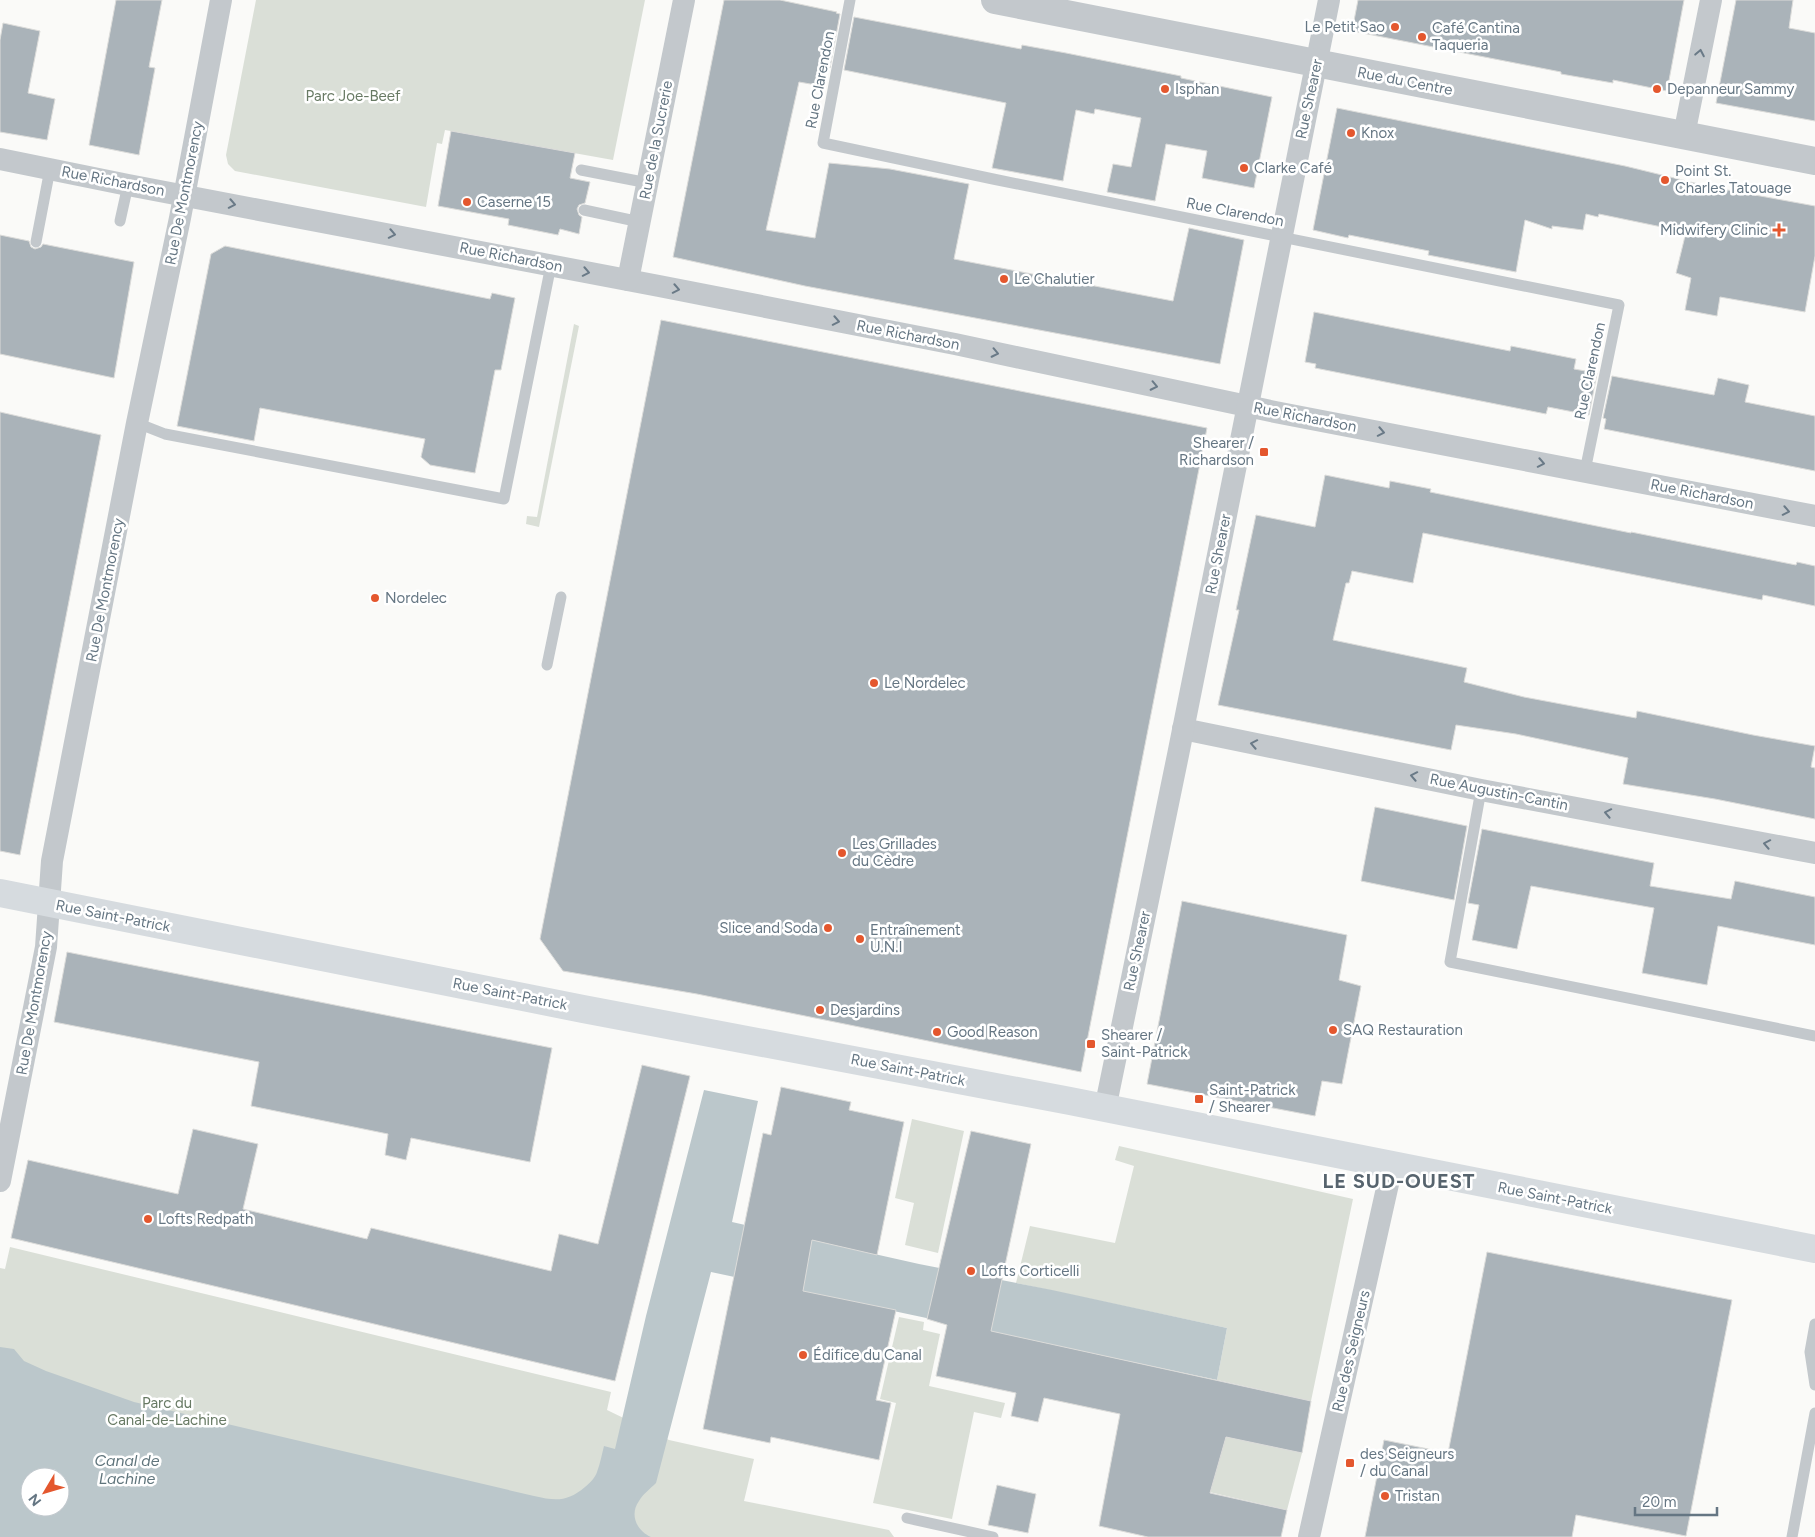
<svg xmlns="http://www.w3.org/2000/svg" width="1815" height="1537" viewBox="0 0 1815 1537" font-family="Figtree,sans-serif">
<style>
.green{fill:#dadfd7;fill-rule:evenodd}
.water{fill:#bbc7cb;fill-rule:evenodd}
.building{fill:#aab3b9;stroke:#dcdcda}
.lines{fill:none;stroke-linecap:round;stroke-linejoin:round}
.service{stroke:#c3c8cc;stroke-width:11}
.minor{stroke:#c3c8cc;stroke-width:22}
.tertiary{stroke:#c3c8cc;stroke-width:28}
.secondary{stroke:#d6dbdf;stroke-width:28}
.oneway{stroke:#6a7a87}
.poi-dot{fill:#e4572e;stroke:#fff;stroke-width:2}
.labels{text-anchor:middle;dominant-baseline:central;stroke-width:5;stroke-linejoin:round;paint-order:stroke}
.poi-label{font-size:15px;fill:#657683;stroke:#fff;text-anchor:start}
.street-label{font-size:15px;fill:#657683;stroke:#fff}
.park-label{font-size:15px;fill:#687a64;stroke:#fff}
.water-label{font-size:16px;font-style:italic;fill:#60757c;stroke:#fff}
.district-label{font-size:20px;font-weight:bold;letter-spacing:1px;fill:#57646e;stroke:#fff}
</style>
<rect width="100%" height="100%" fill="#fafaf8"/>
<g class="green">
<path d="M256,0h389l-32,160 -168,-30 -3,14 -5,-1 -11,64 -191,-36 -7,-7 -2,-9z"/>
<path d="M574,324l5,2 -40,201 -13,-3 1,-8 10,1z"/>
<path d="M912,1119l52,12 -26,122 -33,-8 9,-42 -19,-5z"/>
<path d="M1119,1146l234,53 -42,202 -94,-21 10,-52 -211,-45 14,-57 85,17 19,-77 -19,-6z"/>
<path d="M10,1247l601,145 -4,18 62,30 85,19 -10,42 145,29 5,7h-894v-269l5,1zM30,1477h30v30h-30z"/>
<path d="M899,1317l25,5 -1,8 17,4 -11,52 76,17 -4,15 -27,-6 -22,107 -79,-16 23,-100 -16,-4z"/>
<path d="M1226,1437l76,16 -15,57 -134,-31 66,-19z"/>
</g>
<path class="water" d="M704,1090l54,11 -26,121 187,42 133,26 175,38 -10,52 -506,-108 -55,211c-6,6 -13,11 -17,18 -10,14 -2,30 12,36h-651v-190l14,2 10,12 22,10 88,31 400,94c22,5 33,6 51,-9 5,-4 10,-9 12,-15 3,-8 5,-18 7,-26l11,3 31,-133zM30,1477h30v30h-30z"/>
<g class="building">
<path d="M116,0h46l-13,67 6,1 -16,87 -50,-10z"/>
<path d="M724,0h56l57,12 -1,1 4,1 -10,54 -4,-1 -4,19 -23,-4 -33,148 49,8 14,-75 61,6 79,15 -15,75 219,42 16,-73 55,12 -24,124 -415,-78 -132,-29z"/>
<path d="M1358,0h326l-17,91 -54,-11v3l-52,-9v-2l-209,-41z"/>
<path d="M1736,0h57l-4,28 26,5v88l-99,-18z"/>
<path d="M854,17l167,32 1,-4 44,8 115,23v2l91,19 -18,91 -52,-10 5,-27 -41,-7 -11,57 -48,-9 6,-28 18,3 10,-49 -46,-9 -1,5 -18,-4 -13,71 -71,-13 14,-65 -162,-33z"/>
<path d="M3,23l37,8 -12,62 27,6 -8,41 -47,-8v-92z"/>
<path d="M1337,108l288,58 86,21 104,19v50l-10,56 -85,-15 -3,19 -32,-6 6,-32 -15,-5 10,-41 -87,-18 -1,3 -12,-3 -3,16 -31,-4v3l-27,-9 -9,52 -88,-17 1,-4 -80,-16 -1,3 -35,-8z"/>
<path d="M451,131l124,22 -5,25 20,4 -5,21 -6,2 -2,4 2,6 3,2 -3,17 -19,-5 -2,6 -50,-10 1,-6 -71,-13z"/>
<path d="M0,235l29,6 2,6 4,2 6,-2 2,-3 91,18 -20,116 -114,-24z"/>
<path d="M225,246l265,53 2,-6 23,5 -14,72h-6l-20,103 -45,-8 -9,-8 4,-18 -165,-31 -6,33 -77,-15 34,-172z"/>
<path d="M1314,312l196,39 1,-5 65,13 -2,10 23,4 -8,42 -41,-8 -2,7 -231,-46 1,-4 -11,-2z"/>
<path d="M661,320l546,108 -126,644 -384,-78 -134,-23 -23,-32z"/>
<path d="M1612,376l102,19 4,-17 31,7 -4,17 70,14v55l-211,-42 2,-10 -3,-1z"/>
<path d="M0,412l101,23 -81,420 -20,-4z"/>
<path d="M1325,475l64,13 1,-7 41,8 -1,3 201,41v-1l165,33 1,-3 18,4v40l-52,-11 -1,5 -339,-67 -10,50 -61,-12 -3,12h-3l-13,57 134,28 -3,14 60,15 112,21 1,-7 116,24 62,11 -4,21 4,1v51l-100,-20 -92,-15 5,-26 -112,-24 -60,-9 -5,25 -233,-45 21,-95h-3l20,-95 59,12z"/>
<path d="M1375,807l92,19 -13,74 -93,-19z"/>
<path d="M1482,829l172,34 -4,23 81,13 4,-18 80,16v48l-97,-19 -11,59 -65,-12 12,-65 -123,-22 -14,63 -45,-9 7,-35 -11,-2z"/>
<path d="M1182,901l165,34 -8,45 22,6 -19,98 -20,-3 -7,35 -168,-32z"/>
<path d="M67,952l485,96 -22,114 -119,-24 -5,22 -21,-5 3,-21 -137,-28 8,-44 -205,-40z"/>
<path d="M642,1065l48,11 -75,305 -604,-143 17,-78 150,34 15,-65 65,15 -15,65 124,30 4,-11 180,43 8,-37 39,10z"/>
<path d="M781,1087l70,15 -2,8 55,12 -27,133 -65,-15 -9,51 93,19 -20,90 15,3 -12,57 -108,-23 -1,6 -67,-14 60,-296 8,2z"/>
<path d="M971,1131l60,13 -40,187 320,70 -9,52 -76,-16 -16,56 77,17 -6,27h-133l-49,-11 21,-112 -76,-16 -6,24 -27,-6 5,-23 -80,-17 11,-51 -20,-6z"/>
<path d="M1487,1252l245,48 -46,236 -110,-21 -4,22h-207l19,-97 64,13z"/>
<path d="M997,1485l39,9 -8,39 -40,-8z"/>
</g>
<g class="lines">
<g class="service">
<path d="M850,0l-27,143 170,36 626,126 -34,166"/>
<path d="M581,170l67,13"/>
<path d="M584,210l56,12"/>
<path d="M120,221l8,-36"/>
<path d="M36,242l14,-73"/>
<path d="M137,423l28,11 339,65 47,-234"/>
<path d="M547,665l14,-68"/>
<path d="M1481,790l-31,172 365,74"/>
<path d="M1815,1324l-5,28 5,33"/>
<path d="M907,1518l86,19"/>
<path d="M1792,1537l23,-124"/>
</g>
<g class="minor">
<path d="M1684,135l27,-135"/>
<path d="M0,159l128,26 531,101 296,58 320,68 540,104"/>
<path d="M628,280l56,-280"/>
<path d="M1183,729l298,61 334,63"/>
<path d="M1105,1109l73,-354 151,-755"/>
<path d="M0,1181l46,-234 6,-86 85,-438 43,-205 41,-218"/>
<path d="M1309,1537l83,-371"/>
</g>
<path class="tertiary" d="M995,0l820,161"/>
<path class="secondary" d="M0,893l583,116 487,92 745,148"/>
</g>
<defs><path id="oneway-chevron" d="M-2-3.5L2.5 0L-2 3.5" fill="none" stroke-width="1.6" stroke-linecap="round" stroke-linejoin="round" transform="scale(1.25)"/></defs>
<g class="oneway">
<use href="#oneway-chevron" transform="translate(1700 53) rotate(-79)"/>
<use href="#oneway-chevron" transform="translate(232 204) rotate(11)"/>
<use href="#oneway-chevron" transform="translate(392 234) rotate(11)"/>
<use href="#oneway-chevron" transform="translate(586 272) rotate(11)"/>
<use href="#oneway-chevron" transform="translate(676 289) rotate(11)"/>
<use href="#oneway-chevron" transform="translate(836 321) rotate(11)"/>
<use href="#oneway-chevron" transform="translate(995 353) rotate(12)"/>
<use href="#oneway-chevron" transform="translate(1154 386) rotate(12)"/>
<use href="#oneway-chevron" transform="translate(1381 432) rotate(11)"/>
<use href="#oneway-chevron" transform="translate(1541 463) rotate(11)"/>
<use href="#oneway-chevron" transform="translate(1786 511) rotate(11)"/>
<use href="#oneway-chevron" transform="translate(1254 744) rotate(-169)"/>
<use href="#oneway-chevron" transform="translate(1414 776) rotate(-169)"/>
<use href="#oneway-chevron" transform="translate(1608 813) rotate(-169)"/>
<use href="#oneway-chevron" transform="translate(1767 844) rotate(-169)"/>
</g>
<g class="poi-dot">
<circle cx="1395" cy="27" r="5"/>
<circle cx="1422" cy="37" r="5"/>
<circle cx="1165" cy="89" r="5"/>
<circle cx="1657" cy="89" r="5"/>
<circle cx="1351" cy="133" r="5"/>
<circle cx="1244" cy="168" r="5"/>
<circle cx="1665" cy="180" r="5"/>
<circle cx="467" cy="202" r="5"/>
<path d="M1776.5 222.5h5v5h5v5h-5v5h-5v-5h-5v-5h5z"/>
<circle cx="1004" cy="279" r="5"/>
<rect x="1259" y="447" width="10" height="10" rx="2.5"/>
<circle cx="375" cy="598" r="5"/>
<circle cx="874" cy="683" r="5"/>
<circle cx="842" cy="853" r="5"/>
<circle cx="828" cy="928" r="5"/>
<circle cx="860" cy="939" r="5"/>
<circle cx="820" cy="1010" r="5"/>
<circle cx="1333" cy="1030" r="5"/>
<circle cx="937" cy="1032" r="5"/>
<rect x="1086" y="1039" width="10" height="10" rx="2.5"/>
<rect x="1194" y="1094" width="10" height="10" rx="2.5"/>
<circle cx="148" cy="1219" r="5"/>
<circle cx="971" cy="1271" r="5"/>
<circle cx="803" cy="1355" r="5"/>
<rect x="1345" y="1458" width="10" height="10" rx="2.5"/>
<circle cx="1385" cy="1496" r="5"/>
</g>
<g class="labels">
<g class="poi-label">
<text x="1385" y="27" text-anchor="end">Le Petit Sao</text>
<text x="1432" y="28">Café Cantina<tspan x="1432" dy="17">Taqueria</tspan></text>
<text x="1175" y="89">Isphan</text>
<text x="1667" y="89">Depanneur Sammy</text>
<text x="1361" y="133">Knox</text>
<text x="1254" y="168">Clarke Café</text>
<text x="1675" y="171">Point St.<tspan x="1675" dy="17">Charles Tatouage</tspan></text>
<text x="477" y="202">Caserne 15</text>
<text x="1768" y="230" text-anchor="end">Midwifery Clinic</text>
<text x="1014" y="279">Le Chalutier</text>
<text x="1254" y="443" text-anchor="end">Shearer /<tspan x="1254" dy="17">Richardson</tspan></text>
<text x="385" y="598">Nordelec</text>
<text x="884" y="683">Le Nordelec</text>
<text x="852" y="844">Les Grillades<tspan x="852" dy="17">du Cèdre</tspan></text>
<text x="818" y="928" text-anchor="end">Slice and Soda</text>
<text x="870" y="930">Entraînement<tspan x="870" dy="17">U.N.I</tspan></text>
<text x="830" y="1010">Desjardins</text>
<text x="1343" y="1030">SAQ Restauration</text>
<text x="947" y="1032">Good Reason</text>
<text x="1101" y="1035">Shearer /<tspan x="1101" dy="17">Saint-Patrick</tspan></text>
<text x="1209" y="1090">Saint-Patrick<tspan x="1209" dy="17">/ Shearer</tspan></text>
<text x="158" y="1219">Lofts Redpath</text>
<text x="981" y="1271">Lofts Corticelli</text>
<text x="813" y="1355">Édifice du Canal</text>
<text x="1360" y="1454">des Seigneurs<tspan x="1360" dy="17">/ du Canal</tspan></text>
<text x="1395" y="1496">Tristan</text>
</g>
<g class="street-label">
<text transform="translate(820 80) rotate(-79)">Rue Clarendon</text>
<text transform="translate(1405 81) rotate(11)">Rue du Centre</text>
<text transform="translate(1309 99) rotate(-78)">Rue Shearer</text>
<text transform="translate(656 140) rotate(-79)">Rue de la Sucrerie</text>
<text transform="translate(113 181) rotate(11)">Rue Richardson</text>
<text transform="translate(184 193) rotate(-79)">Rue De Montmorency</text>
<text transform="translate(1235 212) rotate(11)">Rue Clarendon</text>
<text transform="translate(511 257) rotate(11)">Rue Richardson</text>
<text transform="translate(908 335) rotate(11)">Rue Richardson</text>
<text transform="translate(1590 371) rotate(-78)">Rue Clarendon</text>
<text transform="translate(1305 417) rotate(11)">Rue Richardson</text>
<text transform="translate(1702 494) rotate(11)">Rue Richardson</text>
<text transform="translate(1218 554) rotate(-79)">Rue Shearer</text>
<text transform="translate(105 590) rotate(-79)">Rue De Montmorency</text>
<text transform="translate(1499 792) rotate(11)">Rue Augustin-Cantin</text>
<text transform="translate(113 916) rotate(11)">Rue Saint-Patrick</text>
<text transform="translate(1137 951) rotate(-78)">Rue Shearer</text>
<text transform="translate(510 994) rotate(11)">Rue Saint-Patrick</text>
<text transform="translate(34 1003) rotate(-80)">Rue De Montmorency</text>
<text transform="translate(908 1070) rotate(11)">Rue Saint-Patrick</text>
<text transform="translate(1555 1198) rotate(11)">Rue Saint-Patrick</text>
<text transform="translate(1351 1351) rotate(-77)">Rue des Seigneurs</text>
</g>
<g class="park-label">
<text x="353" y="96">Parc Joe-Beef</text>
<text x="167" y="1403">Parc du<tspan x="167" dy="17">Canal-de-Lachine</tspan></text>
</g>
<g class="water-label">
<text x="127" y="1460">Canal de<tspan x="127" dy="18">Lachine</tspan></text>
</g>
<g class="district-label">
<text x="1399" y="1181">LE SUD-OUEST</text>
</g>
</g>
<g transform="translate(45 1492) rotate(232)"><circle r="24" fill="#ffffff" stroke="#c1c8cd"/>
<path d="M0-4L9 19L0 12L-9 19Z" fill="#e4572e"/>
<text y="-8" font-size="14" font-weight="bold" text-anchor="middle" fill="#657683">N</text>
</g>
<path d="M1635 1507v8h82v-8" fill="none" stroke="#657683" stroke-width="2.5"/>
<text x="1642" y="1507" font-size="15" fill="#657683" stroke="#ffffff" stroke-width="4" paint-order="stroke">20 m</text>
</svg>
